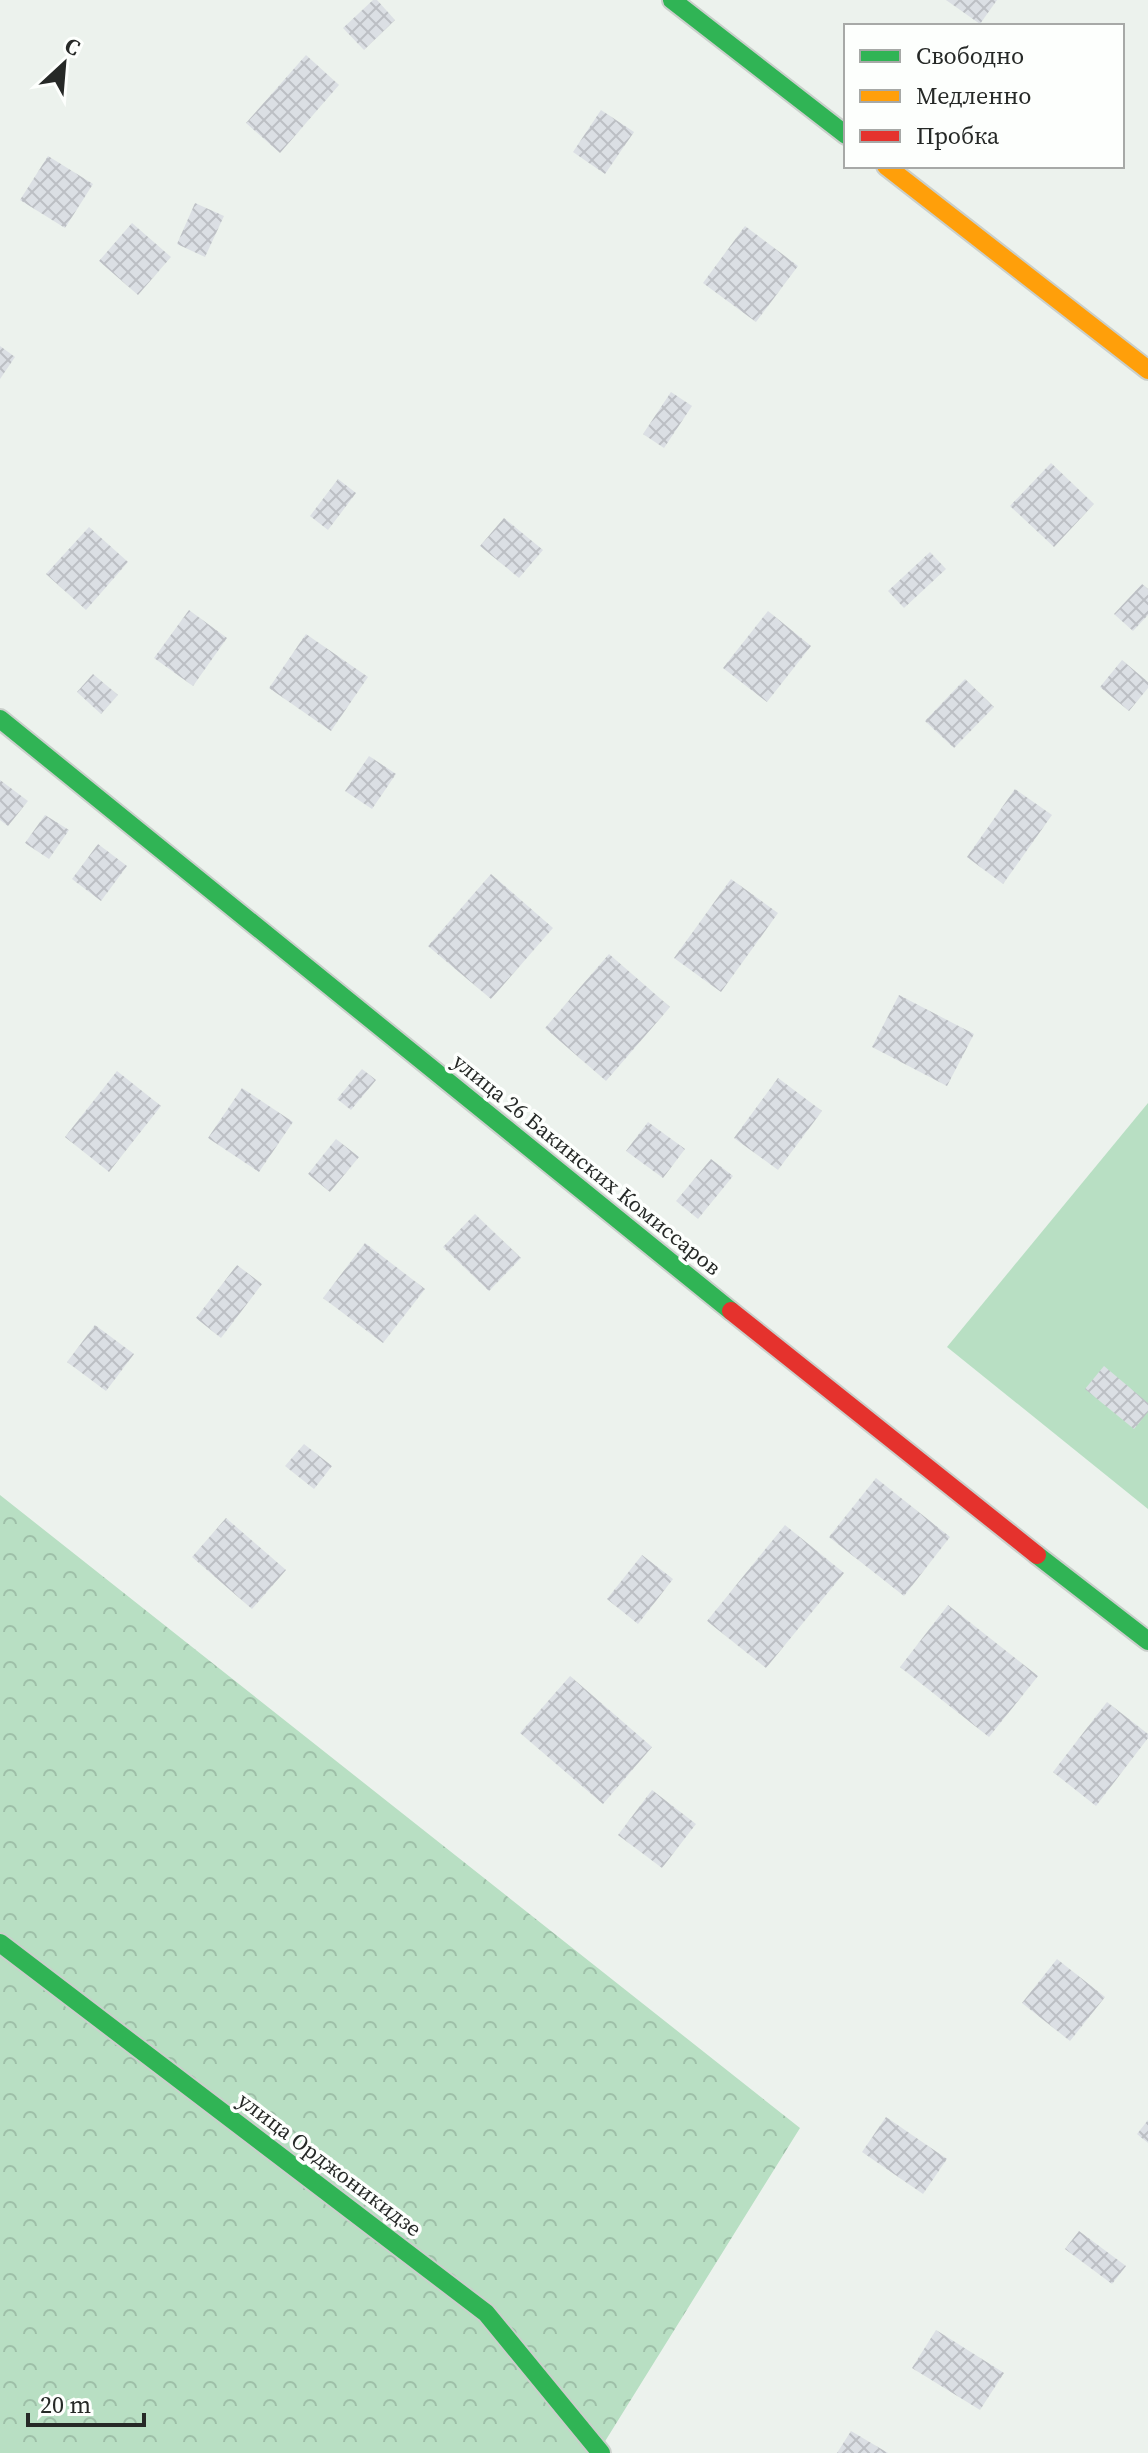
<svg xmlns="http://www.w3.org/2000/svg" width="1148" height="2453" viewBox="0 0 1148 2453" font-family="'Source Serif 4',serif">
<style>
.forest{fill:url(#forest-crowns)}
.pitch{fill:#b8dfc3}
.building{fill:url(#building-cross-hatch)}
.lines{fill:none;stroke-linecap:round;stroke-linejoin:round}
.fast-casing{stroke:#cacfcb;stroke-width:22}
.slow-casing{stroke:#cacfcb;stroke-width:22}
.jam-casing{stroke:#cacfcb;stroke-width:22}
.fast{stroke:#30b455;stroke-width:18}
.slow{stroke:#ff9f0a;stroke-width:18}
.jam{stroke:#e5322d;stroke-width:18}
.labels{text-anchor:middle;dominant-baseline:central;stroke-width:7;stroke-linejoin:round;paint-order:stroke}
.street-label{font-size:22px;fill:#262927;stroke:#fdfffd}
</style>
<defs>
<pattern id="forest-crowns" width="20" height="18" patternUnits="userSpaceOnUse" patternTransform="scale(2)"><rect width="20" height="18" fill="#b8dfc3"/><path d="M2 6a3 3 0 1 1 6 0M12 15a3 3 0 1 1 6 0" fill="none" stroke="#9ebfa8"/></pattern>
<pattern id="building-cross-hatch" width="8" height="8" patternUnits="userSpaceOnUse" patternTransform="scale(2)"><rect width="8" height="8" fill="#dbdfe4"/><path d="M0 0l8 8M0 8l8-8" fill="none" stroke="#bcbfc4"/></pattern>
</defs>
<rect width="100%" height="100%" fill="#ecf2ed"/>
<path class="forest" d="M0,1495l800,633 -201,323 2,2h-601z"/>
<path class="pitch" d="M1148,1103v406l-201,-162z"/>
<g class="building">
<path d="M373,0h4l18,20 -31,30 -21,-22z"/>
<path d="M946,0h51l-17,24z"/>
<path d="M306,55l33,30 -59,68 -34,-30z"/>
<path d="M601,110l33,22 -29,42 -32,-22z"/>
<path d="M48,156l45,28 -28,44 -45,-28z"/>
<path d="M195,203l29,13 -19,41 -28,-13z"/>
<path d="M132,223l39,34 -33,38 -39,-34z"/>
<path d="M745,226l53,40 -42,56 -53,-39z"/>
<path d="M0,346l15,11 -15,22z"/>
<path d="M671,392l21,14 -28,42 -21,-14z"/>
<path d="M1051,463l43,41 -40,43 -44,-41z"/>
<path d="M338,479l18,14 -28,37 -18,-14z"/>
<path d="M504,518l39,32 -24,28 -39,-32z"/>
<path d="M89,527l39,35 -42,48 -40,-36z"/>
<path d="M930,552l16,17 -42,39 -16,-17z"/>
<path d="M1142,584l6,5v26l-15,16 -19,-17z"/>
<path d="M189,610l38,28 -34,48 -39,-28z"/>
<path d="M768,611l43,35 -44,56 -44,-34z"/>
<path d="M306,634l62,43 -37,54 -62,-43z"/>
<path d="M1122,660l26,22v6l-19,23 -29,-24z"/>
<path d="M93,674l25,21 -17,19 -24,-22z"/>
<path d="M965,679l29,28 -40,41 -29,-27z"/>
<path d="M369,756l27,18 -24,35 -27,-18z"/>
<path d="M0,780l28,21 -20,25 -8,-6z"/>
<path d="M1015,789l37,26 -49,69 -36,-27z"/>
<path d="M45,815l24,15 -20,29 -24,-16z"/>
<path d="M98,844l29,22 -26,35 -29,-22z"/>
<path d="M491,874l62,54 -62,71 -63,-53z"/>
<path d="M731,879l47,34 -57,79 -47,-34z"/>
<path d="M609,954l61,53 -64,74 -61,-53z"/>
<path d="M899,995l75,39 -27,52 -75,-39z"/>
<path d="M362,1069l14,11 -25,30 -14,-11z"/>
<path d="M117,1071l44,35 -52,66 -44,-35z"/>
<path d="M778,1078l44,33 -44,59 -44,-32z"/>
<path d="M242,1088l51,34 -34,50 -51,-34z"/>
<path d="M648,1122l37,27 -22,29 -37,-27z"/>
<path d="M336,1139l23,18 -29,35 -22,-18z"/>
<path d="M711,1159l22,17 -35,43 -22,-18z"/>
<path d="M475,1214l46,44 -32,33 -46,-44z"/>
<path d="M365,1243l60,46 -42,54 -60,-45z"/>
<path d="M237,1265l25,19 -41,54 -25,-20z"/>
<path d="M95,1325l39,29 -28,37 -39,-29z"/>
<path d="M1104,1366l44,37v9l-14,17 -49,-40z"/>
<path d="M304,1444l28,22 -18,23 -29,-23z"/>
<path d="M876,1478l74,59 -46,59 -75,-59z"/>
<path d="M226,1518l60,52 -34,39 -60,-52z"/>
<path d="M785,1525l59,48 -78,95 -59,-47z"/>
<path d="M642,1555l31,24 -35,45 -31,-25z"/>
<path d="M948,1605l90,71 -49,61 -89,-70z"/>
<path d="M570,1676l82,71 -49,57 -83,-71z"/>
<path d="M1107,1702l41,32v4l-52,68 -43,-34z"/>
<path d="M652,1790l44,34 -34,44 -44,-33z"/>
<path d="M1057,1959l48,38 -35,44 -48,-38z"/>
<path d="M886,2117l61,42 -24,35 -61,-42z"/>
<path d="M1148,2120v23l-11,-9z"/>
<path d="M1079,2231l47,35 -14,18 -47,-35z"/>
<path d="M936,2330l68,43 -24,37 -68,-42z"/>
<path d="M851,2431l37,22h-51z"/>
</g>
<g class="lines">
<defs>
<g id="fast">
<path d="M672,0l174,135"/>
<path d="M0,719l731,592"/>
<path d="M1037,1555l111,86"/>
<path d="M0,1943l486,370 115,140"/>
</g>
<path id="slow" d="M886,166l262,204"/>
<path id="jam" d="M731,1311l306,244"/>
</defs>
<use href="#fast" class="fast-casing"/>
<use href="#slow" class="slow-casing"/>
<use href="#jam" class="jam-casing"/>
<use href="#fast" class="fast"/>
<use href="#slow" class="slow"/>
<use href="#jam" class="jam"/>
</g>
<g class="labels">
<g class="street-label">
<text transform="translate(587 1164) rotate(39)">улица 26 Бакинских Комиссаров</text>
<text transform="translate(330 2164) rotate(37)">улица Орджоникидзе</text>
</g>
</g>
<rect x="844" y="24" width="280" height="144" fill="#fdfffd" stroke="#a7a9a7" stroke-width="2"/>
<rect x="860" y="50" width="40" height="12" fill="#30b455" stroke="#a7a9a7" stroke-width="2"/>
<text x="916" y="64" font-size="24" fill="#262927">Свободно</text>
<rect x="860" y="90" width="40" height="12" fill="#ff9f0a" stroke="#a7a9a7" stroke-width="2"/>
<text x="916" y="104" font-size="24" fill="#262927">Медленно</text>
<rect x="860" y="130" width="40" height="12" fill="#e5322d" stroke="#a7a9a7" stroke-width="2"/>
<text x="916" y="144" font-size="24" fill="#262927">Пробка</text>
<g transform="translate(64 64) rotate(26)" stroke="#fdfffd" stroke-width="6" paint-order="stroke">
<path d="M0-6L14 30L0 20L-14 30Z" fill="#262927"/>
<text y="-12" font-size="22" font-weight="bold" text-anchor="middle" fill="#262927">С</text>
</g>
<path d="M28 2413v12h116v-12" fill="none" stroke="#262927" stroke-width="4"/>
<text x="40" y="2413" font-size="24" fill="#262927" stroke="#fdfffd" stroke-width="6" paint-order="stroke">20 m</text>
</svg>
